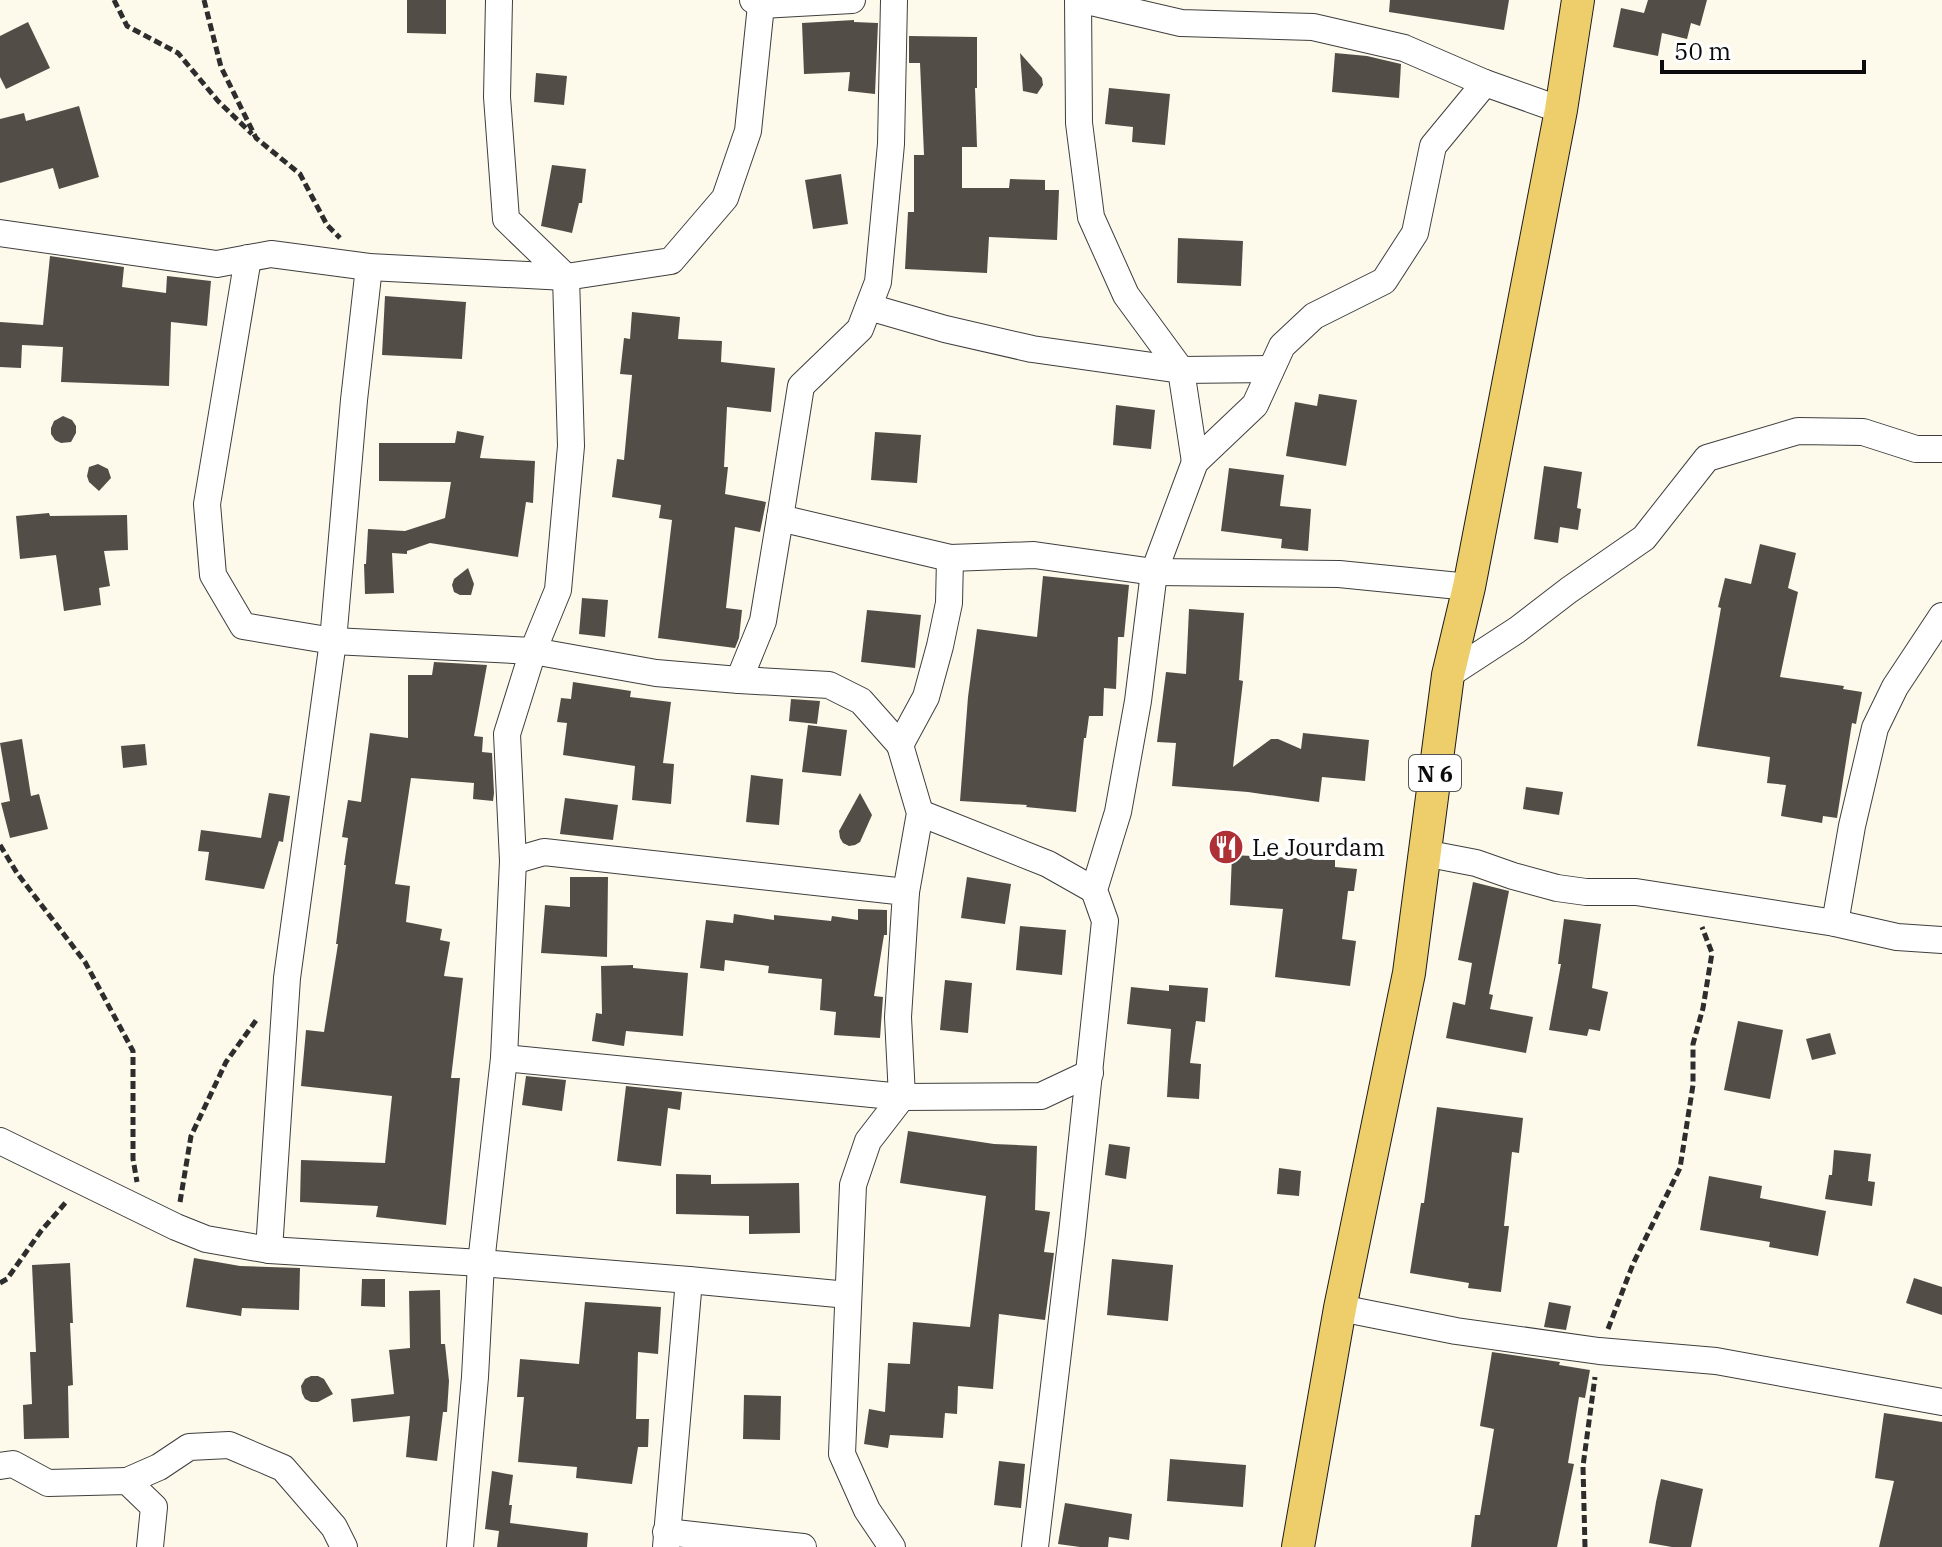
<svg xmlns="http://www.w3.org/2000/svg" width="1942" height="1547" viewBox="0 0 1942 1547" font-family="'IBM Plex Serif',serif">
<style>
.building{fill:#534d48}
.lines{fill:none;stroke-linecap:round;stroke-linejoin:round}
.minor-casing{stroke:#3e3e3e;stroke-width:28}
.major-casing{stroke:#1c1c1c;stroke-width:34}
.path{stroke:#2d2d2d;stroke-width:5;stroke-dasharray:8 4;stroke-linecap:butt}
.minor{stroke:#fff;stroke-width:26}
.major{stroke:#edce6b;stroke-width:32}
.labels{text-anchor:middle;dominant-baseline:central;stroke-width:8;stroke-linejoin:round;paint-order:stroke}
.shield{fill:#fff;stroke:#545454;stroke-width:2}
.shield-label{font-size:22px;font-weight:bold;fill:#0b0b0b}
.poi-label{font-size:24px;fill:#0b0b0b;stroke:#fff;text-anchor:start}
</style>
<rect width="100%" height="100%" fill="#fdfaeb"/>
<g class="building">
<path d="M407,0h39v34l-39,-1z"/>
<path d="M1390,0h119l-5,30 -115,-18z"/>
<path d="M1648,0h59l-7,26 -9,-3 -4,16 -25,-6 -4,23 -45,-9 8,-39 23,5z"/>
<path d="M854,20v2l24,1 -3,71 -27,-3 2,-19 -46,2 -2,-51z"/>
<path d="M28,22l22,46 -44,21 -6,-12v-41z"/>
<path d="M909,36l68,1v51h-2l2,59h-15v41h47l1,-9 35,1v10h14l-2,50 -68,-3 -2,36 -82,-4 3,-57h6v-57h10l-4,-92h-11z"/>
<path d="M1020,53l22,25 1,7 -6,9 -14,-3z"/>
<path d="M1335,53l32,3 34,8 -2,34 -67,-6z"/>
<path d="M536,73l31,3 -3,29 -30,-3z"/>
<path d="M1109,88l61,6 -5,51 -33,-3 1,-15 -28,-3z"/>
<path d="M79,106l20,71 -40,12 -6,-21 -53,15v-64l24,-6 2,8z"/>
<path d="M552,165l34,4 -4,34h-3l-7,30 -31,-7z"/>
<path d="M841,174l7,50 -35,5 -8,-49z"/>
<path d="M1178,238l65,3 -2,45 -64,-3z"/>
<path d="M50,256l74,11 -2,20 44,6 1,-17 44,5 -4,45 -36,-4 -2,64 -108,-4 2,-35 -41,-2 -1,23 -21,-1v-45l43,3z"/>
<path d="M385,296l81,6 -4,57 -80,-4z"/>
<path d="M632,312l48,5 -2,22 44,2 -1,21 54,6 -4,44 -44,-5 -3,60h4l-3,27 41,8 -6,30 -25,-5 -9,81 16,2 -3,28 -4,10 -77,-10 14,-118 -13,-2 2,-13 -49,-8 5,-38 7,1 8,-85 -12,-1 4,-36 6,1z"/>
<path d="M1319,394l38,6 -11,66 -60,-10 9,-54 22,4z"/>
<path d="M1116,405l39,5 -4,39 -38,-4z"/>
<path d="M63,416l9,4 4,6v7l-5,9 -10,1 -6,-3 -4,-6v-6l3,-7z"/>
<path d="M457,431l27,5 -4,22 55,3 -2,42 -7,-1 -8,55 -88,-14 -23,8v3l-15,-1 2,40 -29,1 -1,-30h2l2,-35 37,2 40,-13 6,-36 -72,-1v-38h76z"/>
<path d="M875,432l46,3 -4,48 -46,-3z"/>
<path d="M98,464l10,5 3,9 -12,13 -10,-9 -2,-6 2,-9z"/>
<path d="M1544,466l38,6 -5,36 4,1 -3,21 -18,-3 -2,16 -24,-4z"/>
<path d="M1229,468l55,7 -4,31 31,3 -3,42 -27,-3 1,-9 -61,-8z"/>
<path d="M49,513l1,3 77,-1 1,35 -24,1 6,35 -11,2 2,17 -37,6 -8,-56 -36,4 -4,-43z"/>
<path d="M1760,544l36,9 -8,35 10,4 -18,85 64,9 -1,3 19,3 -6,32 -4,-1 -15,95 -14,-2 -1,7 -41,-7 5,-31 -19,-2 3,-26 -73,-11 24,-138 -3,-1 7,-29 26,6z"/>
<path d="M468,568l6,16 -3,11h-11l-6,-3 -2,-7 2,-6z"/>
<path d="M1043,576l86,9 -5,52h-6l-2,52 -12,-1 -1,28h-14l-3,22h-2l-8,74 -50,-5 1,-2 -67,-4 8,-104 9,-68 60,8z"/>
<path d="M582,598l26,2 -3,37 -26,-3z"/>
<path d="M1189,609l55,4 -5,67 4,1 -10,86 38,-28h7l23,10 2,-16 66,7 -4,41 -43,-4 -3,25 -71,-10 -76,-6 4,-43 -19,-1 9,-70 20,2z"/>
<path d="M867,610l54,5 -6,53 -54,-6z"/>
<path d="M434,662l53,3 -13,71 9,1 -1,15 10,1 2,40 -1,8 -20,-2 1,-16 -63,-5 -16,106 15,2 -4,36 36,7 -2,11 10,2 -6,34 19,2 -12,100h9l-14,147 -70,-8 2,-11 -78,-4 1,-42 84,3 7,-67 -91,-10 5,-56 18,2 14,-88h-2l10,-79h-2l4,-27 -6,-1 6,-37 13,2 9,-69 38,5v-63h24z"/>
<path d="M573,682l58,9 -1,6 41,5 -8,61 11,1 -3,40 -39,-4 3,-34 -72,-11 4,-32 -10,-1 4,-24 10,1z"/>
<path d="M791,699l29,2 -3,23 -28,-3z"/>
<path d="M808,725l39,5 -6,46 -39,-4z"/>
<path d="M22,739l9,57 8,-2 9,35 -38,9 -9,-35 9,-2 -10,-58z"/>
<path d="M145,744l2,21 -24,3 -2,-22z"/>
<path d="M751,775l32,4 -4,46 -33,-3z"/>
<path d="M1526,787l37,5 -4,23 -36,-6z"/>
<path d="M269,793l21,3 -7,46 -4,-1 -15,48 -59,-9 4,-28 -11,-1 3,-21 60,8z"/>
<path d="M860,793l12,22 -12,27 -5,3 -6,1 -6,-3 -3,-5 -1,-7z"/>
<path d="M565,798l53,7 -5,35 -53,-6z"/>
<path d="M1232,855l103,5v7l22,2 -3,22h-6l-6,48 14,2 -6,45 -75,-9 8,-68 -53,-4z"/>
<path d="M570,877h38l-1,80 -66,-4 4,-48 25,2z"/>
<path d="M967,877l44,7 -6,40 -44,-6z"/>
<path d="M1473,882l36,9 -20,103 4,1 -3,14 43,8 -7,36 -80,-15 7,-36 12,3 7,-42 -14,-3z"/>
<path d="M858,909l29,1v25h-3l-10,61 9,1 -3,41 -46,-3 2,-23 -16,-2 2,-31 -54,-6 1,-7 -44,-6 -1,11 -24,-3 6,-48 27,3 1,-9 40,6v-5l57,6 1,-5 26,4z"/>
<path d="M1564,919l37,5 -9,64 16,4 -8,39 -11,-2 -2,7 -38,-6 12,-66h-3z"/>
<path d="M1020,926l46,4 -4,45 -46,-5z"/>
<path d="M633,965v3l55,5 -5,63 -57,-5 -2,15 -32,-5 4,-28 6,1 -1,-48z"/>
<path d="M945,980l27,3 -4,50 -28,-3z"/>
<path d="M1169,985l39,3 -3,34 -9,-1 -6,42 11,1 -2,35 -32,-2 4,-68 -44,-5 4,-37 38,4z"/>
<path d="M1738,1021l45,9 -13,69 -46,-9z"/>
<path d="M1830,1033l6,21 -24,6 -6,-21z"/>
<path d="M526,1076l40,4 -4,31 -40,-6z"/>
<path d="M626,1086l56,6 -2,18 -12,-2 -7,58 -44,-5z"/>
<path d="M1437,1107l86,11 -4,35 -7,-1 -8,74h5l-8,66 -33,-4 1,-5 -59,-10 11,-70h3z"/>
<path d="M908,1131l86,13 43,2 -2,64 15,2 -6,40 10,1 -9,67 -46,-6 -6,75 -35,-3 -1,28 -12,-1 -2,25 -53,-3 -2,13 -24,-4 5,-35 16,3 3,-49 22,1 3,-42 57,5 16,-131 -86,-13z"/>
<path d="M1109,1144l21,3 -4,32 -21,-4z"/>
<path d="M1834,1150l37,4 -3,27 7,1 -3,24 -47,-7 4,-24h3z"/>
<path d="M1279,1168l22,3 -2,25 -22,-2z"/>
<path d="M676,1174l35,1v9l88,-1 1,50 -51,1v-18l-73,-2z"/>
<path d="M1709,1176l53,10 -2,12 66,13 -8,45 -49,-9 1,-5 -70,-12z"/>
<path d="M194,1258l46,8 60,2 -1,42 -57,-2 -1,8 -55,-9z"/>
<path d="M1112,1259l61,6 -5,56 -61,-6z"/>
<path d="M70,1263l3,60h-3l3,62 -5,1 1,52 -45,1 -1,-34 9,-1 -2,-52h6l-4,-87z"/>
<path d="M1914,1278l28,9v28l-36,-12z"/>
<path d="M362,1279h23v28l-24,-1z"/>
<path d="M440,1290l1,54h4l4,37 -2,31h-4l-6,49 -31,-4 4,-41 -57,6 -2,-23 43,-5 -5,-44 21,-2 -1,-57z"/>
<path d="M585,1302l76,5 -3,47 -20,-2 -2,67h13l-1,28h-10l-6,37 -56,-6 1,-11 -59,-5 6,-65h-7l3,-38 59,5z"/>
<path d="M1549,1302l22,4 -5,24 -22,-3z"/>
<path d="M1492,1352l68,10 -1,3 31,5 -5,28 -6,-1 -11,66 6,1 -17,83h-86l4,-32h5l14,-86 -14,-3z"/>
<path d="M311,1376h7l6,3 9,15 -15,8h-7l-6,-3 -3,-6 -1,-7 4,-7z"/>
<path d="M744,1395l37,1 -1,44 -37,-1z"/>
<path d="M1884,1413l58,9v125h-63l15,-66 -19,-3z"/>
<path d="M1170,1459l76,6 -3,42 -76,-6z"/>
<path d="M999,1461l26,3 -4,44 -27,-3z"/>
<path d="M492,1471l21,4 -4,30h3l-2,18 78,10 -1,14h-90l2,-16 -14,-2z"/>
<path d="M1661,1479l42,10 -12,58h-19l-23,-4 7,-41z"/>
<path d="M1065,1503l67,11 -3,26 -20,-3 -1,10h-28l-22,-3z"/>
</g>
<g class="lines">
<defs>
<g id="minor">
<path d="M753,0l8,5 91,-5"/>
<path d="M894,0l-3,144 -13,138 -18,47 -59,57 -21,132 170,40 84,-3 120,17 185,2 130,13"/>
<path d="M1078,0l1,123 12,94 35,78 55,75 14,92"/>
<path d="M1083,0l98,23 132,4 91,21 81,35 76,27"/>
<path d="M0,233l217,31 54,-10 98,13 197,10 105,-16 54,-63 23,-67 13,-126"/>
<path d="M248,258l-41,246 6,71 30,51 90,15 200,10 123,22 83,7 24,-59 17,-103"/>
<path d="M869,307l76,22 87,20 149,21 90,-1"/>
<path d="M1448,675l69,-45 52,-40 75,-52 63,-80 91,-27 65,1 53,17h26"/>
<path d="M739,680l90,5 32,16 39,44"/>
<path d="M920,813l128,51 46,26"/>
<path d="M1424,853l52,10 37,13 44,12 29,4h50l199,31 62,14 45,3"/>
<path d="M513,861l31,-9 362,40 -8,125 4,80 -34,44 -15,44 -11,269 25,56 25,37"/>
<path d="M906,892l14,-79 -20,-68 26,-48 14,-51 9,-43 1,-45"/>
<path d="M1835,923l17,-97 23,-98 20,-41 47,-71"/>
<path d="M504,1058l398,39 139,-1 49,-23"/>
<path d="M0,1141l176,86 30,12 63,11 212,13 208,17 -23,267"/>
<path d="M269,1250l18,-272 46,-337 21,-241 15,-133"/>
<path d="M689,1280l159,15"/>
<path d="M1340,1308l116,23 143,20 117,10 226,41"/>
<path d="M0,1466l13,-2 35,19 79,-2 27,26 -4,40"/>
<path d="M127,1481l32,-14 30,-20 40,-2 54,23 51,59 10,20"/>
<path d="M666,1532l137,15"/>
<path d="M460,1547l15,-170 6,-114 23,-205 9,-197 -6,-127 26,-83 25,-61 13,-144 -5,-169 -60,-58 -9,-122 2,-97"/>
<path d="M1035,1547l37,-313 33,-313 -11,-31 24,-78 20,-111 16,-129 41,-110 60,-57 27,-59 32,-30 70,-35 31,-48 18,-87 52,-63"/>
</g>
<path id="major" d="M1298,1547l42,-239 69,-335 39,-298 21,-88 92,-477 17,-110"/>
</defs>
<use href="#minor" class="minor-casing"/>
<use href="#major" class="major-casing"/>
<g class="path">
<path d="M114,0l13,26 51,27 40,48 34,33"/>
<path d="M204,0l17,67 35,71 44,36 27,51 13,13"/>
<path d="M0,845l17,28 68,89 48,89v108l4,23"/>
<path d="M180,1202l11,-66 35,-74 31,-43"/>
<path d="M0,1283l7,-4 34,-48 26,-30"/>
<path d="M1608,1329l25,-65 47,-96 13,-83v-41l10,-36 9,-55 -10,-26"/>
<path d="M1585,1547l-2,-81 12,-89"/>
</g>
<use href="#minor" class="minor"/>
<use href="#major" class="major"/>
</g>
<defs>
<symbol id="restaurant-disc" viewBox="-11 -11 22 22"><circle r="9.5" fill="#af3034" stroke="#fff"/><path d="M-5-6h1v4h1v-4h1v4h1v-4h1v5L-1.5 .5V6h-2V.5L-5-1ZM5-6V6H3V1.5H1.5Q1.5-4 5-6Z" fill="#fff"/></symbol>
</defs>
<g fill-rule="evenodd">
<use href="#restaurant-disc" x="1206" y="827" width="40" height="40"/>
</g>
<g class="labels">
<rect class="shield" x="1409" y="755" width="52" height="36" rx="6"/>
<g class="shield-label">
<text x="1435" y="773">N 6</text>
</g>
<g class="poi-label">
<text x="1252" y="847">Le Jourdam</text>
</g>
</g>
<path d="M1662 60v12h202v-12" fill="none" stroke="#0b0b0b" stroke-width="4"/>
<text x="1674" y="60" font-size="24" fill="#0b0b0b" stroke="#ffffff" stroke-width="6" paint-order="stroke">50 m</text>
</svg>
